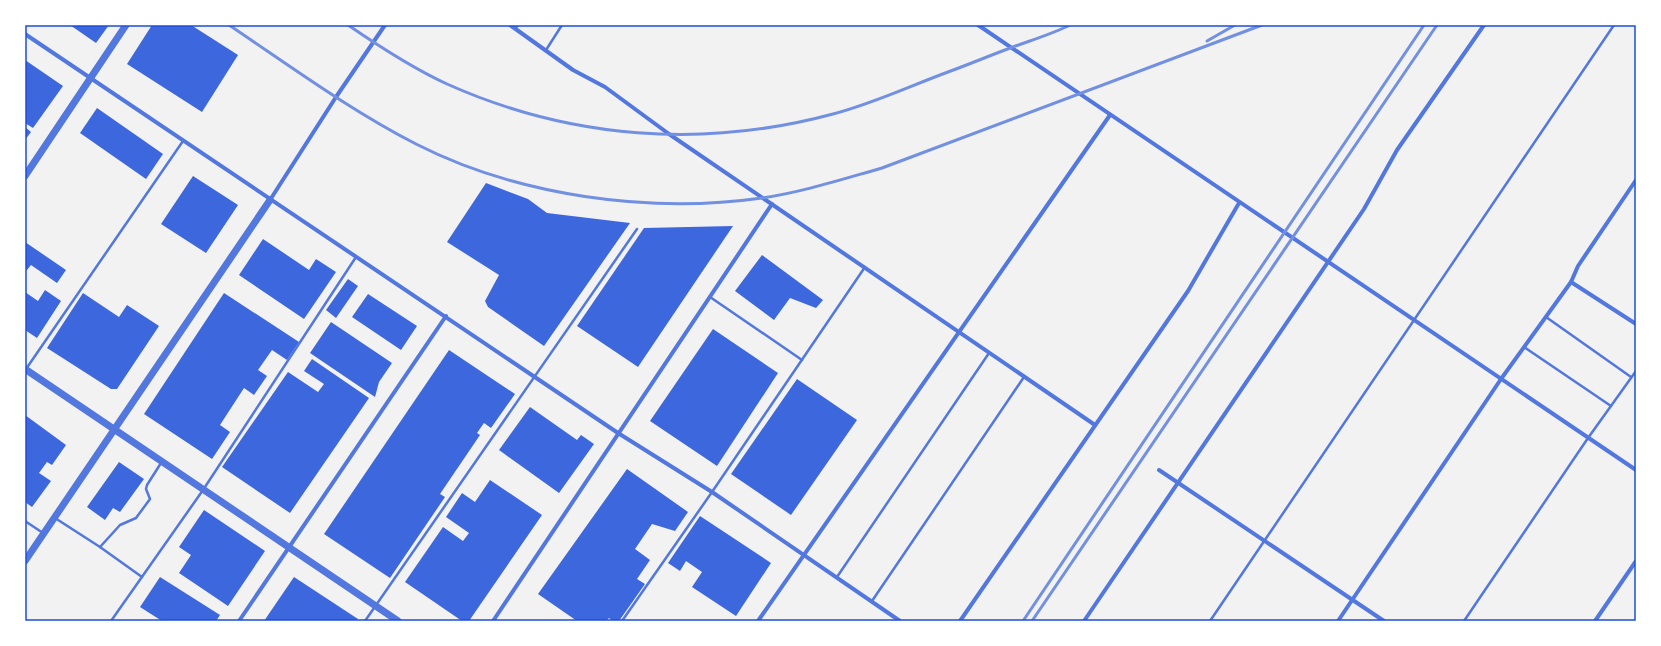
<svg xmlns="http://www.w3.org/2000/svg" width="1661" height="646" viewBox="0 0 1661 646" font-family="Montserrat,sans-serif">
<style>
.building{fill:#3d67dc}
.lines{fill:none;stroke-linecap:round;stroke-linejoin:round}
.service{stroke:#5277de;stroke-width:2.5}
.minor{stroke:#5277de;stroke-width:4}
.tertiary{stroke:#5277de;stroke-width:7}
.rail{stroke:#7290e2;stroke-width:3}
.neatline{fill:none;stroke:#1d4ed8;stroke-width:1.5}
</style>
<rect width="100%" height="100%" fill="#f2f2f2"/>
<g class="building">
<path d="M70,25h39l-13,18z"/>
<path d="M152,25h39l47,30 -36,57 -75,-48z"/>
<path d="M25,60l38,26 -30,42 -8,-5z"/>
<path d="M97,108l66,46 -17,25 -66,-46z"/>
<path d="M25,127l6,5 -6,8z"/>
<path d="M193,176l45,29 -32,48 -45,-29z"/>
<path d="M486,183l42,16 19,14 83,10 -86,123 -56,-39 -3,-6 14,-26 -52,-33z"/>
<path d="M733,226l-95,141 -61,-41 67,-98z"/>
<path d="M263,239l46,31 7,-11 20,13 -32,47 -65,-44z"/>
<path d="M25,242l41,28 -9,13 -26,-18 -4,5 -2,-1z"/>
<path d="M762,255l61,45 -7,8 -26,-10 -16,22 -39,-29z"/>
<path d="M348,279l10,7 -22,32 -10,-8z"/>
<path d="M45,290l16,11 -24,37 -12,-8v-38l13,9z"/>
<path d="M83,293l36,24 8,-12 32,21 -42,63h-6l-64,-41z"/>
<path d="M224,293l75,49 -12,18 -15,-10 -14,20 9,6 -13,19 -10,-7 -24,37 10,7 -18,27 -68,-45z"/>
<path d="M368,294l49,32 -16,24 -49,-33z"/>
<path d="M331,322l61,41 -13,19 -4,15 -65,-44z"/>
<path d="M713,329l65,44 -61,93 -67,-45z"/>
<path d="M449,350l66,44 -24,34 -7,-5 -7,10 3,2 -40,59 5,3 -55,81 -66,-44z"/>
<path d="M312,359l57,39 -79,115 -68,-46 66,-95 30,20 6,-8 -20,-13z"/>
<path d="M797,379l60,41 -66,95 -60,-41z"/>
<path d="M530,407l47,33 4,-5 13,9 -35,49 -60,-43z"/>
<path d="M25,415l41,30 -14,20 -5,-3 -8,11 12,8 -19,26 -7,-5z"/>
<path d="M119,462l25,17 -24,33 -7,-4 -8,12 -18,-13z"/>
<path d="M627,469l61,43 -13,19 -23,-7 -17,25 15,11 -13,19 8,5 -26,37h-6l-4,-3 -3,3h-29l-39,-27z"/>
<path d="M490,480l52,35 -73,106h-7l-57,-39 38,-55 20,14 6,-8 -23,-16 16,-24 13,9z"/>
<path d="M204,510l61,41 -37,55 -49,-33 12,-18 -12,-8z"/>
<path d="M700,516l71,47 -35,53 -44,-29 10,-15 -16,-11 -6,10 -12,-8z"/>
<path d="M160,577l60,38 -4,6h-54l-22,-14z"/>
<path d="M294,577l64,42 -2,2h-92z"/>
</g>
<g class="lines">
<g class="service">
<path d="M515,29l3,-4"/>
<path d="M546,50l16,-25"/>
<path d="M710,297l92,63"/>
<path d="M1546,317l85,60"/>
<path d="M1524,347l87,59"/>
<path d="M26,369l157,-228"/>
<path d="M55,518l45,29 42,30"/>
<path d="M25,521l18,12"/>
<path d="M100,547l20,-22 16,-7 14,-19 -4,-10 1,-4 14,-22"/>
<path d="M837,577l152,-224"/>
<path d="M872,601l152,-224"/>
<path d="M111,621l92,-131 153,-233"/>
<path d="M365,621l272,-392"/>
<path d="M622,621l90,-129 153,-225"/>
<path d="M1210,621l404,-596"/>
<path d="M1464,621l124,-183 48,-67"/>
</g>
<g class="minor">
<path d="M510,25l63,45 32,17 64,47 426,291"/>
<path d="M978,25l658,445"/>
<path d="M25,34l593,399 94,59 188,129"/>
<path d="M270,200l66,-103 49,-72"/>
<path d="M1571,282l65,42"/>
<path d="M1159,470l225,151"/>
<path d="M239,621l207,-305"/>
<path d="M493,621l279,-417"/>
<path d="M758,621l352,-506"/>
<path d="M960,621l228,-330 51,-88"/>
<path d="M1084,621l280,-412 33,-59 87,-125"/>
<path d="M1338,621l163,-242 70,-97 7,-16 58,-86"/>
<path d="M1595,621l41,-60"/>
</g>
<g class="tertiary">
<path d="M25,176l101,-151"/>
<path d="M25,369l373,252"/>
<path d="M25,561l245,-361"/>
</g>
<g class="rail">
<path d="M229,25c61,41 121,85 187,119 102,52 233,70 346,54 41,-6 81,-19 120,-30l380,-143"/>
<path d="M348,25c32,22 64,43 99,59 123,55 256,65 386,30 39,-10 77,-28 115,-42 22,-8 43,-17 65,-25 19,-7 39,-13 57,-22"/>
<path d="M1207,41l28,-16"/>
<path d="M1023,621l401,-596"/>
<path d="M1032,621l405,-596"/>
</g>
</g>
<rect width="1661" height="646" fill="none" stroke="#ffffff" stroke-width="52"/>
<rect x="26" y="26" width="1609" height="594" class="neatline"/>
</svg>
